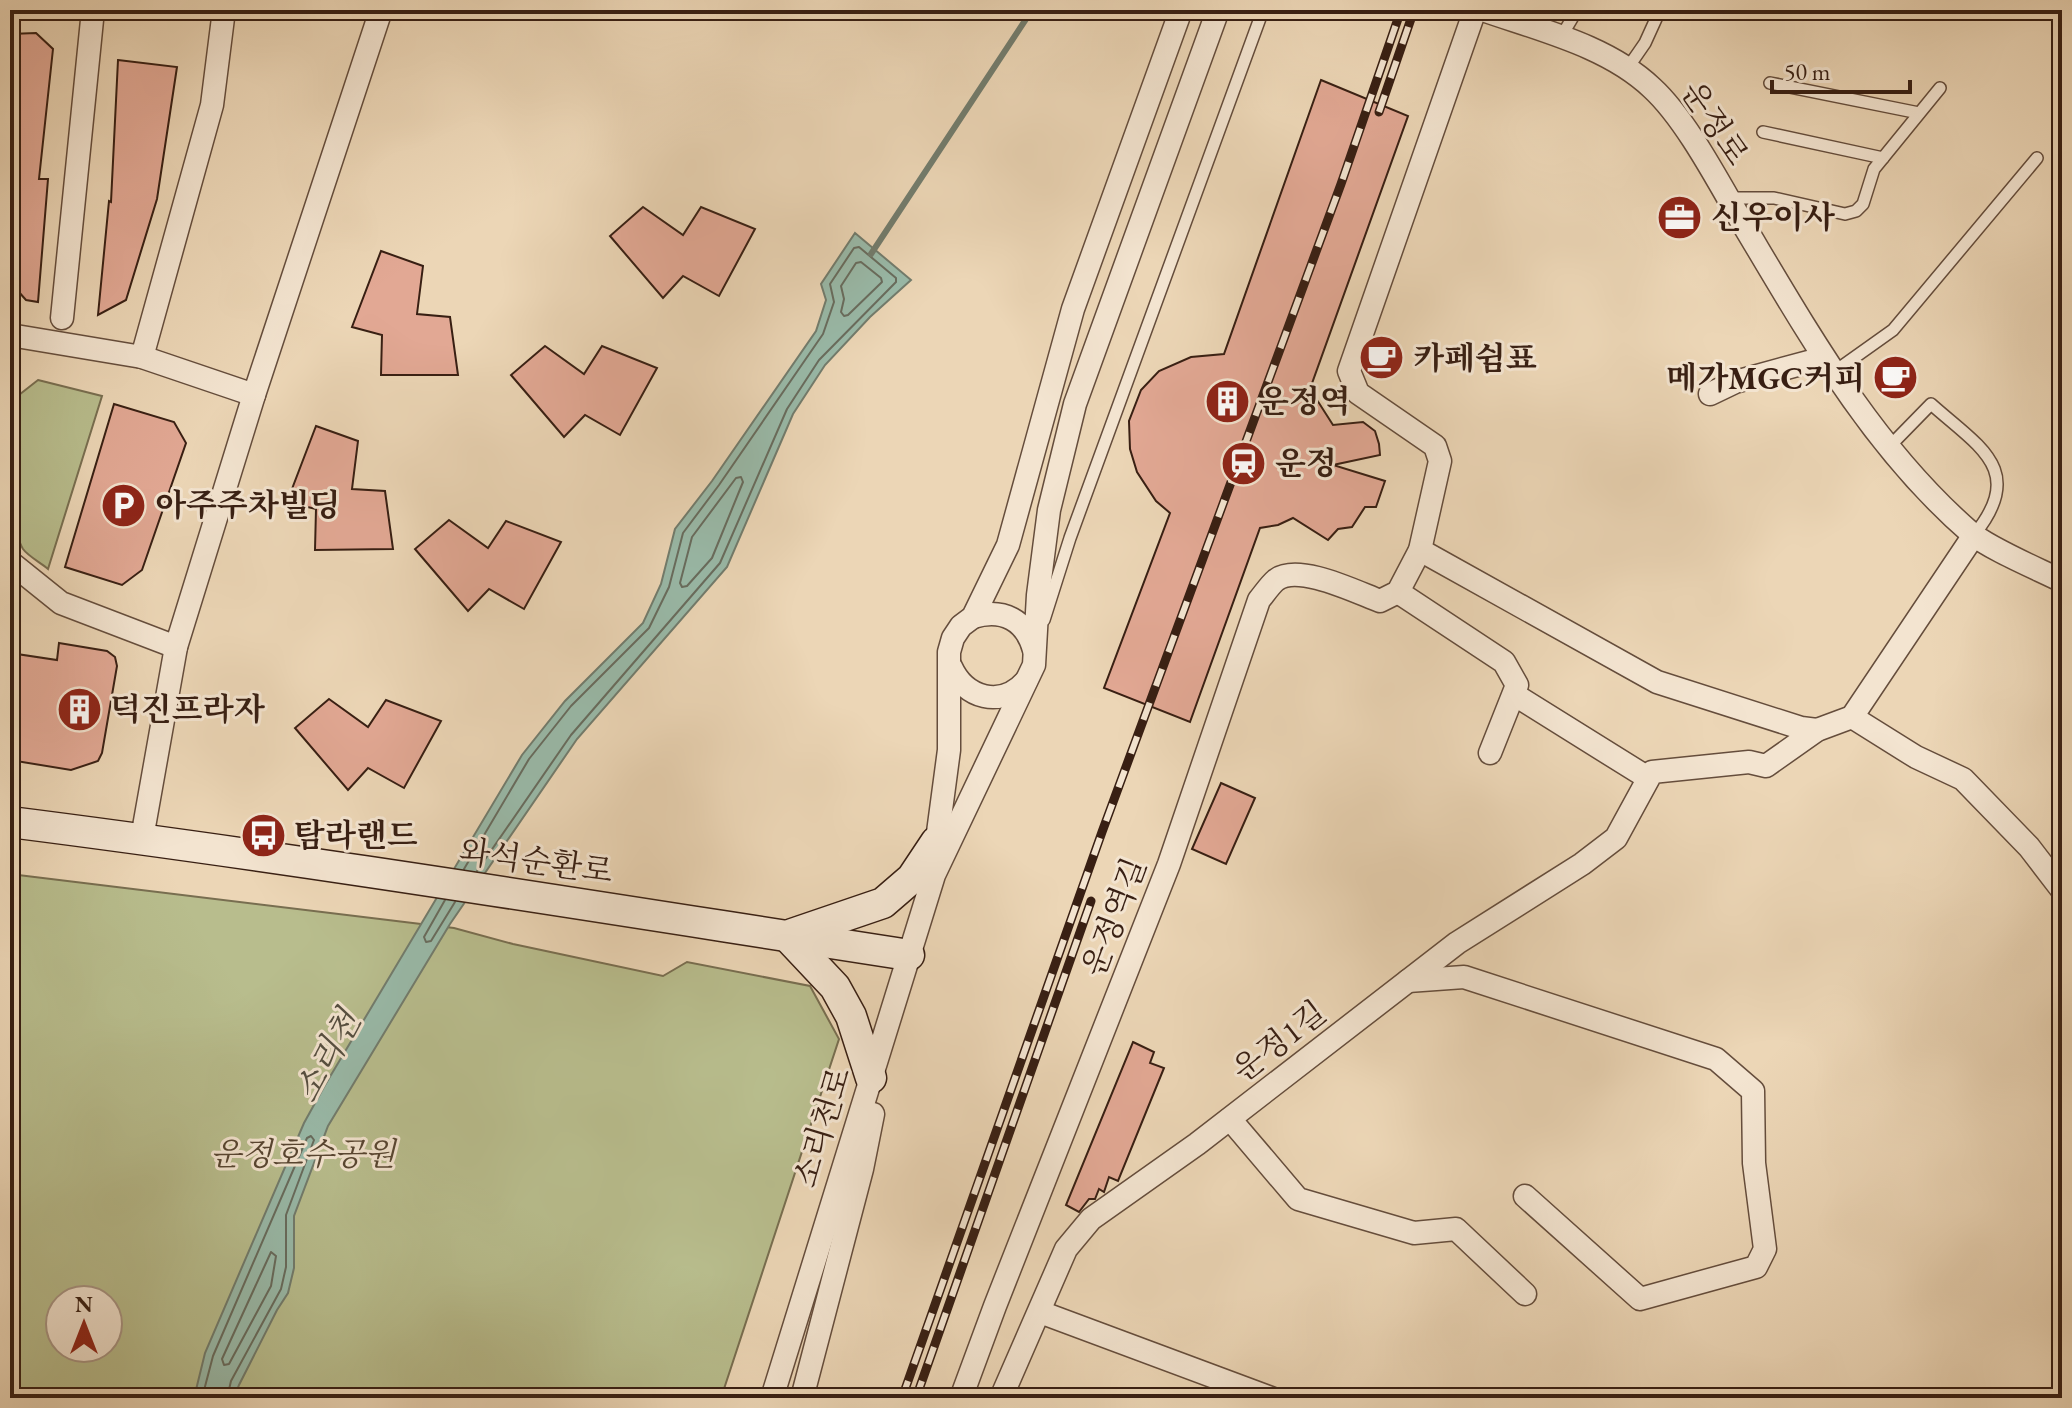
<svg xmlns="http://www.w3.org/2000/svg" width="2072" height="1408" viewBox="0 0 2072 1408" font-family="'EB Garamond','Noto Serif KR',serif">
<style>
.green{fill:#b8bd8d;stroke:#786e50;stroke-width:2;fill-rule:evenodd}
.water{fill:#99baa9;stroke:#727c6d;stroke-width:2}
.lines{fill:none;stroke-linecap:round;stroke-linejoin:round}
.shore{stroke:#686c5e;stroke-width:2}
.stream{stroke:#727c6d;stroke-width:6}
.building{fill:#e2a894;stroke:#381f13;stroke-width:2}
.lane-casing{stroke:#654d3c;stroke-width:14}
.street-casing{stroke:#654d3c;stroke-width:25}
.secondary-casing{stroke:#381f13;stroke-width:33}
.lane{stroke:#f3e4d0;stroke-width:11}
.street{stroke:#f3e4d0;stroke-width:22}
.secondary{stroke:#f3e4d0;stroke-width:30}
.rail-casing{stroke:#381f13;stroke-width:9}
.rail{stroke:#f3e4d0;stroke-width:6;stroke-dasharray:18;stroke-linecap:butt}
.labels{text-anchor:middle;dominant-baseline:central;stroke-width:6;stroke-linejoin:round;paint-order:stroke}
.street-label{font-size:32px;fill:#381f13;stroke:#f3e4d0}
.poi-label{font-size:32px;font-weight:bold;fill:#381f13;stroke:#f3e4d0;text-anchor:start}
.park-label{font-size:32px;font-style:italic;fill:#584632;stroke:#f3e4d0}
.water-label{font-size:34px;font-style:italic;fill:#554e40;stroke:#f3e4d0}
</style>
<rect width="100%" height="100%" fill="#ecd6b6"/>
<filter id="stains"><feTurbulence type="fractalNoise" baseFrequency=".0025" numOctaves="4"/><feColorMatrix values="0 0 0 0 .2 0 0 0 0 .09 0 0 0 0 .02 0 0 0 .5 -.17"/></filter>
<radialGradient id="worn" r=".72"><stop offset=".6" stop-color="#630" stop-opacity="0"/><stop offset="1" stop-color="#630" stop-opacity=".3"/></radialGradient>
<g class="green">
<path d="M38,380l64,16 -54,173c-7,-6 -20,-13 -25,-20 -15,-24 -13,-116 -13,-147z"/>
<path d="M10,874l444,54 59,16 150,32 24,-14 123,24 29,53 -118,359h-711zM60,1300h48v48h-48z"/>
</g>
<path class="water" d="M855,233l56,47 -41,37 -45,48 -32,49 -66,153 -150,172 -127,185 -122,202 -34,90v52l-6,25 -11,17 -38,75 -5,13h-40l11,-45 99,-230 21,-38 197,-330 43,-54 78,-78 18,-39 14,-55 37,-48 104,-150 10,-31 -5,-16z"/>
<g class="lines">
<g class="shore">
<path d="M861,262l20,16 1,4 -34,33 -4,1 -3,-4 3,-13 -3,-13 15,-23z"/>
<path d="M741,477l2,5 -31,76 -25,28 -5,1 -2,-4 12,-46 44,-59z"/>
<path d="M464,869l65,-110 42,-53 78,-78 20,-41 14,-54 36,-48 104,-151 11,-32 -4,-18 24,-36 5,-1 37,31v4l-77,78 -32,49 -67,154 -149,172 -94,136"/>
<path d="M445,900l-21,37 2,5 5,-1 24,-39"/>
<path d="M271,1252l5,4 -5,30 -42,78 -5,1 -2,-6z"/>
<path d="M202,1398l11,-42 94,-218 4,-2 3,4 -28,75v52l-5,22 -50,92 -4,17"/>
</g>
<path class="stream" d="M871,254l161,-244"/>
</g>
<g class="building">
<path d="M36,33l17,16 -14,130h9l-10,123 -12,-2 -16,-18v-248z"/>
<path d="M118,60l59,7 -20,132 -31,101 -28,15 11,-114 2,1z"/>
<path d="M1321,80l87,36 -98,273 23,36 30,-3 12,9 4,13 1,11 -47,10 52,16 -9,26h-11l-13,20 -14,2 -10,11 -35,-22 -15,7 -18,3 -70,194 -86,-34 66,-175 -14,-12 -19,-29 -7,-23 -1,-28 12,-31 18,-19 32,-14 33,-3z"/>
<path d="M643,207l40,28 18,-28 54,22 -36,67 -36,-20 -20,22 -53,-62z"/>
<path d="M381,251l42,15 -6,48 33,3 8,58h-77l1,-40 -30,-8z"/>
<path d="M545,346l39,28 18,-28 55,22 -37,67 -35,-20 -21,22 -53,-62z"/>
<path d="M114,404l60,18 12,21 -44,127 -20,15 -57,-18z"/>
<path d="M316,426l42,15 -6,48 33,2 8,58 -78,1 1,-41 -29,-7z"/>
<path d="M449,520l39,28 18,-27 55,21 -37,67 -35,-20 -21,22 -53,-62z"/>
<path d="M59,643l48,8 8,6 2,9 -15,87 -4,8 -27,9 -61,-10v-107l47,7z"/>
<path d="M329,699l39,28 18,-27 55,21 -37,67 -36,-20 -20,22 -53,-62z"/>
<path d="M1221,783l34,15 -29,66 -34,-15z"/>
<path d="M1133,1042l21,10 -4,11 14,5 -46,113 -9,-4 -5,15 -5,-3 -4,10h-6l-10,13 -13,-7z"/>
</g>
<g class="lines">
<defs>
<g id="lane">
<path d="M1561,37l16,-27"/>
<path d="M1627,69l18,-26 15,-33"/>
<path d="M1770,83l149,30"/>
<path d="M2059,102l3,1"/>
<path d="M1763,132l120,26"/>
<path d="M1727,198h47l71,16 11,-3 7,-7 11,-35 66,-81"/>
<path d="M1834,372l59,-42 144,-172"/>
<path d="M1888,448l43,-44c48,43 96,66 43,131"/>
<path d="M1044,620l26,-82 193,-528"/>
</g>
<g id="street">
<path d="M1483,10c57,20 125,36 169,78 35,32 69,99 94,141 65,109 128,220 225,304 19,16 67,36 91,48"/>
<path d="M62,318l31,-308"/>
<path d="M10,335l132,22 112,38"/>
<path d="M142,357l70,-252 12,-95"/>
<path d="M1710,394l25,-12 88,-24"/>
<path d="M1420,550l237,132 144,46 16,2"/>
<path d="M10,562l51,41 115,44"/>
<path d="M1398,592l106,70 13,23 -27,68"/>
<path d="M973,617c30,-9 53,3 61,33"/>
<path d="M951,667c14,31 50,42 75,14"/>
<path d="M1515,695l133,83"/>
<path d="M1852,717l64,40 47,22 66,68 33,43"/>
<path d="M142,838l34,-191 78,-252 127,-385"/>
<path d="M935,855l14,-105v-98l4,-14 8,-12 12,-9 35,-72 65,-236 108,-299"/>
<path d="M1408,981l56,-4 252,82 37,32 1,72 11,86 -9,18 -116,32 -115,-103"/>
<path d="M1230,1119l68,80 116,34 42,-4 69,65"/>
<path d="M1040,1312l231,86"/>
<path d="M772,1398l162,-523 100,-210 4,-70 11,-85 26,-106 143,-394"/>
<path d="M802,1398l60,-229 11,-55"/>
<path d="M961,1398l34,-92 174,-442 90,-264c5,-6 11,-15 17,-20 22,-17 80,12 104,21l18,-9 22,-42 20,-89 -5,-15 -77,-53 -9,-22 126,-361"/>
<path d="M1001,1398l65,-149 25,-30 106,-75 260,-201 125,-79 34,-26 36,-66 97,-10 17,4 51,-36 35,-13 122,-182"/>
</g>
<g id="secondary">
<path d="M10,822c300,38 600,87 899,133"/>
<path d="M792,934l91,-31 29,-25 24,-36"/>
<path d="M787,936l48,51 16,29 20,62"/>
</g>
</defs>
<use href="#lane" class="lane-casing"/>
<use href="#street" class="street-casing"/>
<use href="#secondary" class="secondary-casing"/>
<use href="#lane" class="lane"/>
<use href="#street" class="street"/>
<use href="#secondary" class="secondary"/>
<defs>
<g id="rail">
<path d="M1379,112l35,-102"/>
<path d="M902,1398l200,-566 239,-648 60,-174"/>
<path d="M916,1398l175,-497"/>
</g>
</defs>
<use href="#rail" class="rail-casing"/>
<use href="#rail" class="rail"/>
</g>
<defs>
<symbol id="office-disc" viewBox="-11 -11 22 22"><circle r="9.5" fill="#8f2418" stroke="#f3e4d0"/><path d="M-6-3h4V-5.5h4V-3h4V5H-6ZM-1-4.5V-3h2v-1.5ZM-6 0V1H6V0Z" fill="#fff"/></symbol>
<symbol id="cafe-disc" viewBox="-11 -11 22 22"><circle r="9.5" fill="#8f2418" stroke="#f3e4d0"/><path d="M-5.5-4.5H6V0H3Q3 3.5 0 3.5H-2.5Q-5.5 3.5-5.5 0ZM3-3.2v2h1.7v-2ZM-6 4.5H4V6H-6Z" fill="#fff"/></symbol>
<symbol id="building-disc" viewBox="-11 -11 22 22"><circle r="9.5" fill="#8f2418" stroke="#f3e4d0"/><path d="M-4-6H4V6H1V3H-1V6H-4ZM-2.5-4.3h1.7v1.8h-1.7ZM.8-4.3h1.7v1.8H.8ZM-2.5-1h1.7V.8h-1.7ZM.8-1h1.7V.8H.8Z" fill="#fff"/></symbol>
<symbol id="station-disc" viewBox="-11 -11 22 22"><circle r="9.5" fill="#8f2418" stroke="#f3e4d0"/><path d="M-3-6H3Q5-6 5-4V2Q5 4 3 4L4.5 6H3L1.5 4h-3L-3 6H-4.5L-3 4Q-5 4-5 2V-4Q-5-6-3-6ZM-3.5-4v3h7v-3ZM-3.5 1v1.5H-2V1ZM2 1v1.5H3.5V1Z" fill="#fff"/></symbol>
<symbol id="parking-disc" viewBox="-11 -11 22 22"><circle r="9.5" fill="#8f2418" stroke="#f3e4d0"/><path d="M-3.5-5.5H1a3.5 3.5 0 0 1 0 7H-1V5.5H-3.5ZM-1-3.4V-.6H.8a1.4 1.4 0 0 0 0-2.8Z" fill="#fff"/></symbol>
<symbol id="bus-disc" viewBox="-11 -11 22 22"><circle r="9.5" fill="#8f2418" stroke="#f3e4d0"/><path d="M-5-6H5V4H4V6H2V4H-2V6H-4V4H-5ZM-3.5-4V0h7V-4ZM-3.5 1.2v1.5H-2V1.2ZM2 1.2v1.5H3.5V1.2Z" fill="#fff"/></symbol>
</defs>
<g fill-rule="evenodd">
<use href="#office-disc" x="1654" y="192" width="51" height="51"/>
<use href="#cafe-disc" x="1356" y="332" width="51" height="51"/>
<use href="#cafe-disc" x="1870" y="352" width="51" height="51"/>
<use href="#building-disc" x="1202" y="376" width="51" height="51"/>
<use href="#station-disc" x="1218" y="438" width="51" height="51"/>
<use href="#parking-disc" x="98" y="480" width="51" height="51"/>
<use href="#building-disc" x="54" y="684" width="51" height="51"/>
<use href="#bus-disc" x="238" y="810" width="51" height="51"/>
</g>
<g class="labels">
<g class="street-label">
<text transform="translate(1715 123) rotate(56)">운정로</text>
<text transform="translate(536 861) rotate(8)">와석순환로</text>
<text transform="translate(1114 917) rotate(-69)">운정역길</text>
<text transform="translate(1279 1041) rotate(-38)">운정1길</text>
<text transform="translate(822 1127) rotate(-73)">소리천로</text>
</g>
<g class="poi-label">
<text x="1711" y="217">신우이사</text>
<text x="1413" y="358">카페쉼표</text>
<text x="1865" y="378" text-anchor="end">메가MGC커피</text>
<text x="1258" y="401">운정역</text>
<text x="1275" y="463">운정</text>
<text x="155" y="505">아주주차빌딩</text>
<text x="110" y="709">덕진프라자</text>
<text x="294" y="835">탐라랜드</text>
</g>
<g class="park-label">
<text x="303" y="1154">운정호수공원</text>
</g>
<g class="water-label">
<text transform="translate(327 1056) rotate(-61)">소리천</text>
</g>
</g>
<rect width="2072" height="1408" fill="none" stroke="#ecd6b6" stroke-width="40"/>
<rect x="12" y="12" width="2048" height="1384" fill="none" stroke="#381f13" stroke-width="4"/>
<rect x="20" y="20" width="2032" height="1368" fill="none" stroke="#381f13" stroke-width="2"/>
<g transform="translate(84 1324)"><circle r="38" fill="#f3e4d0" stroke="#a89584" stroke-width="2"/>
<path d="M0-6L14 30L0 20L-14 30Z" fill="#8f2418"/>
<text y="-12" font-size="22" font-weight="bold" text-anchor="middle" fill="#381f13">N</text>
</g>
<path d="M1772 80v12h138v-12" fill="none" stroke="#381f13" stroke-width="4"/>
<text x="1784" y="80" font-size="24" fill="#381f13" stroke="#f3e4d0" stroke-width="6" paint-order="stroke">50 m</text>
<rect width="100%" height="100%" filter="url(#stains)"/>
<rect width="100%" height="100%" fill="url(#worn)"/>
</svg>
